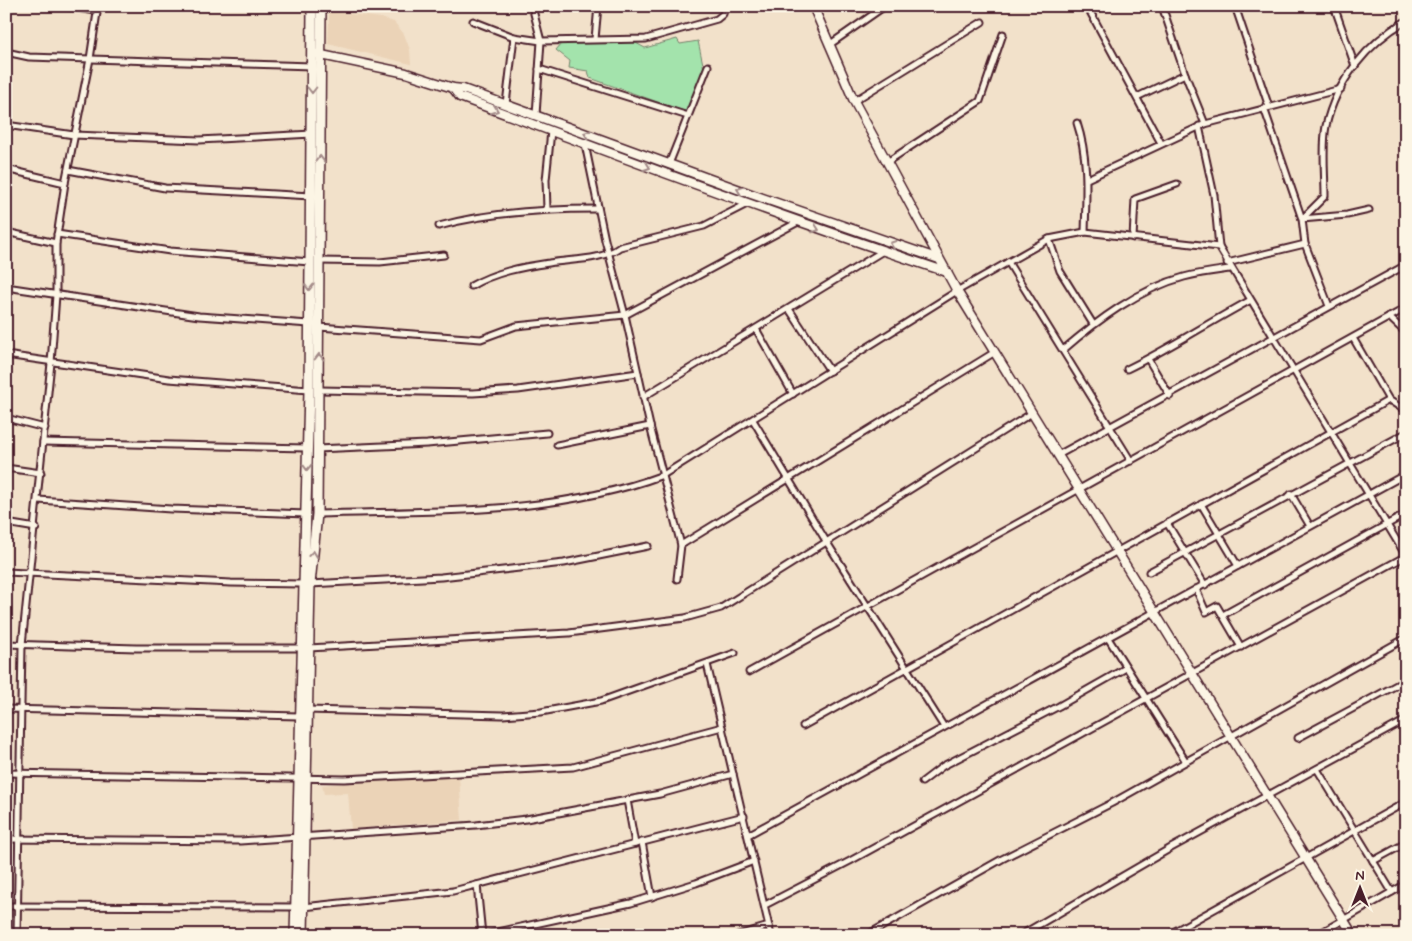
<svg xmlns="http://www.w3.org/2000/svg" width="1412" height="941" viewBox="0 0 1412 941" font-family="Mynerve,sans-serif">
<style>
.built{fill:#ebd3b7}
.green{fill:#a3e3ac;stroke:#76816c}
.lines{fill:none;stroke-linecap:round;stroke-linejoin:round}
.street-casing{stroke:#4a1f2b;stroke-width:9}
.secondary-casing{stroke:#4a1f2b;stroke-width:11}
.primary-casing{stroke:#4a1f2b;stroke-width:12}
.street{stroke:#fcf5e5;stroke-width:5}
.secondary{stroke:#fcf5e5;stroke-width:8}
.primary{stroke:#fcf5e5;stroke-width:9}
.oneway{stroke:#a38a88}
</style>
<rect width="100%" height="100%" fill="#f2e1ca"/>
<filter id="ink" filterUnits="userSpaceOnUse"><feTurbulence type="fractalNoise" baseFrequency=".02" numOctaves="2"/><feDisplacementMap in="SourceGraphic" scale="10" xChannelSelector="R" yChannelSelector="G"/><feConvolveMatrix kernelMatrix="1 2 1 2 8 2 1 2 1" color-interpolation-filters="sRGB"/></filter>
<g filter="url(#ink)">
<g class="built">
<path d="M329,11l52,7 13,4 10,12 6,16 1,14 -83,-20z"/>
<path d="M459,776l3,44 -111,9 -3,-36 -24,1 -2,-9z"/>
</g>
<path class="green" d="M677,39l3,5 18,-3 6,28 -18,43 -96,-34 -2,-7 -19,-3 1,-7 -14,-11 5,-6 73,-2 11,6z"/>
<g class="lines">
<defs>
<g id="street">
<path d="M63,6l34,5"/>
<path d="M532,6l9,35 -5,74"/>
<path d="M1087,6l74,137"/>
<path d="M1162,6l23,68 20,50"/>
<path d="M1229,6l7,3 33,98"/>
<path d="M1334,6l21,60"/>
<path d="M1236,9l11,-3"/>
<path d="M473,21l41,16 27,4 105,-2 71,-20 6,-5 2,-8"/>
<path d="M595,39l3,-33"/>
<path d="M829,45l56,-39"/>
<path d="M6,52l23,5 283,9"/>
<path d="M539,69l149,47"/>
<path d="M1137,97l48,-23"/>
<path d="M854,101l128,-79"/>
<path d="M506,104l8,-67"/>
<path d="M1264,108l38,111 45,-4 22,-5"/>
<path d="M1077,123c12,36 9,72 8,109"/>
<path d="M6,125l68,10 125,5 113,-6"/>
<path d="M1199,126l15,69 5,52 187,309"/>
<path d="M585,144l20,96 20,75 25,111 31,119 -4,34"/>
<path d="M887,162l93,-61 23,-67"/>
<path d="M669,164l39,-98"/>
<path d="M6,169l59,14"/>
<path d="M68,170l97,18 146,8"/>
<path d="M1087,179l118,-55 136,-35"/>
<path d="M547,209l-1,-29 5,-49"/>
<path d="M439,226c51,-14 105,-17 158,-17"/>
<path d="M6,232l50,11"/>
<path d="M57,234l113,17 140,11"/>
<path d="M1133,238l2,-39 42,-15"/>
<path d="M1049,239l11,32 33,53"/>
<path d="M320,261l60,1 64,-7"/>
<path d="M1008,262l123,199"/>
<path d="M1227,263l78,-19"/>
<path d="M471,286c24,-14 51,-19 78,-23 23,-4 52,-2 71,-16l84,-21 43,-22"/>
<path d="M6,287l193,29 110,8"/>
<path d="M1329,306l-24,-62 -3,-25 23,-23c0,-21 -3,-50 1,-70 10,-44 41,-83 80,-105"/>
<path d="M789,309l41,62"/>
<path d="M1389,317l17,16"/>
<path d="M319,327l162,12 35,-13 109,-11 173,-93"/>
<path d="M756,329l37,65"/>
<path d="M1353,338l36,62 17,11"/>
<path d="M1063,350c35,-30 76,-61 121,-73 15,-4 31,-6 46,-8"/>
<path d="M6,355l163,24 140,11"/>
<path d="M1148,359l22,37"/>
<path d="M1127,369c42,-20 81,-46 122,-68"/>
<path d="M320,390l153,3 45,-3 120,-17"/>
<path d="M643,397l240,-146"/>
<path d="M6,418l39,10"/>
<path d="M753,420l73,121 118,186"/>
<path d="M43,442l264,6"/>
<path d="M557,445l93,-19"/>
<path d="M317,449l110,-5 120,-11"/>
<path d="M1058,455l348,-190"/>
<path d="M6,468l35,5"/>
<path d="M1291,494l19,32"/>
<path d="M38,500l133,9 135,5"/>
<path d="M1201,504l37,62"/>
<path d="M317,514c116,-4 236,2 346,-39l294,-184 92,-52 36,-7 134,15"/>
<path d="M6,523l30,5"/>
<path d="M1167,523l38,62"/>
<path d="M681,545l314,-193"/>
<path d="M6,572l225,11 71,1"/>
<path d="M1149,572l257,-139"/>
<path d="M310,584l131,-7 123,-14 84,-17"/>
<path d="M1196,589l10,23 11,-6 24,41"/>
<path d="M1223,615l183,-101"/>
<path d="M1108,638l77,122"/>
<path d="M6,644l130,4h165"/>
<path d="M309,648l260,-15 116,-15 36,-10 311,-195"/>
<path d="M707,664l64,271"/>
<path d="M749,672l657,-364"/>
<path d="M6,709l293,7"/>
<path d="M307,710l196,5 38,-3 60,-11 134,-48"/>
<path d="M803,726l586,-326"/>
<path d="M1298,738l108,-58"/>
<path d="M1317,769l75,123"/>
<path d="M6,773l338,6 229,-12 149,-40"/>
<path d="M922,782l21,-16 116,-60 67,-38"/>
<path d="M627,800l8,44"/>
<path d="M748,835l658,-361"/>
<path d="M6,839l234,2 236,-16 50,-6 134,-25 73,-20"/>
<path d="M642,842l10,55"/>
<path d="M1373,861l33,-18"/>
<path d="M477,885l5,50"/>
<path d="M765,905l85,-44 556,-305"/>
<path d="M6,906l289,1"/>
<path d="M303,907l150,-16 291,-75"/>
<path d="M17,935l5,-290 29,-282 5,-68v-52l9,-60 25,-124 8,-53"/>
<path d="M484,935l147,-32 65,-20 58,-22"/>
<path d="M738,935l31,-9"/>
<path d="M867,935l135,-76 110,-56 294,-165"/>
<path d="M1021,935l150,-87 235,-128"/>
<path d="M1168,935l238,-133"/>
<path d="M1317,935l89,-51"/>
</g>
<g id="secondary">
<path d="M813,6l41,95 103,190 396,644"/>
<path d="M312,53l94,20 47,15 10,1 288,105 188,65"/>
<path d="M453,88l7,9c161,60 323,121 487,175"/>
</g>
<g id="primary">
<path d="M295,935l14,-545 3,-384"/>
<path d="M303,935l7,-351 7,-70 4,-508"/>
</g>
</defs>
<use href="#street" class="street-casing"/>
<use href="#secondary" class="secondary-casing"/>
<use href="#primary" class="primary-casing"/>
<use href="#street" class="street"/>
<use href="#secondary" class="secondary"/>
<use href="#primary" class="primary"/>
</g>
<defs><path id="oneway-chevron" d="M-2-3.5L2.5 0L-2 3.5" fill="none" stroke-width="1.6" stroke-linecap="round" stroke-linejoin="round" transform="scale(1.25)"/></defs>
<g class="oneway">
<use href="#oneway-chevron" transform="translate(312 90) rotate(90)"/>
<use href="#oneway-chevron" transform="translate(495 110) rotate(21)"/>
<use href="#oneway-chevron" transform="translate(587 134) rotate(-159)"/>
<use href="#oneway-chevron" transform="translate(320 159) rotate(-89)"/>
<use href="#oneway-chevron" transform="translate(647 167) rotate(20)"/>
<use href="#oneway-chevron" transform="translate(740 190) rotate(-160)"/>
<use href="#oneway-chevron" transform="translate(816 229) rotate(19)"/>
<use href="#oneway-chevron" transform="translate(893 244) rotate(-161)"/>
<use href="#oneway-chevron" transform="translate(309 287) rotate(91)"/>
<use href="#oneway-chevron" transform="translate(319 357) rotate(-90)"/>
<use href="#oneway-chevron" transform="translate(307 467) rotate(91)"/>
<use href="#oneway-chevron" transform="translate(313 554) rotate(-84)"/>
</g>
</g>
<rect width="1412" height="941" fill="none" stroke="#fcf5e5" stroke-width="25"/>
<rect x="12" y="12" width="1387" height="916" fill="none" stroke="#4a1f2b" stroke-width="2" filter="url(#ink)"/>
<g transform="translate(1360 888)" stroke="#fcf5e5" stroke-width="4" paint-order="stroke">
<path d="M0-4L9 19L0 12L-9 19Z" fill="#4a1f2b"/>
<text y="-8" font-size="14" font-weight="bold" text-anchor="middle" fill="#4a1f2b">N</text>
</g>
</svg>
